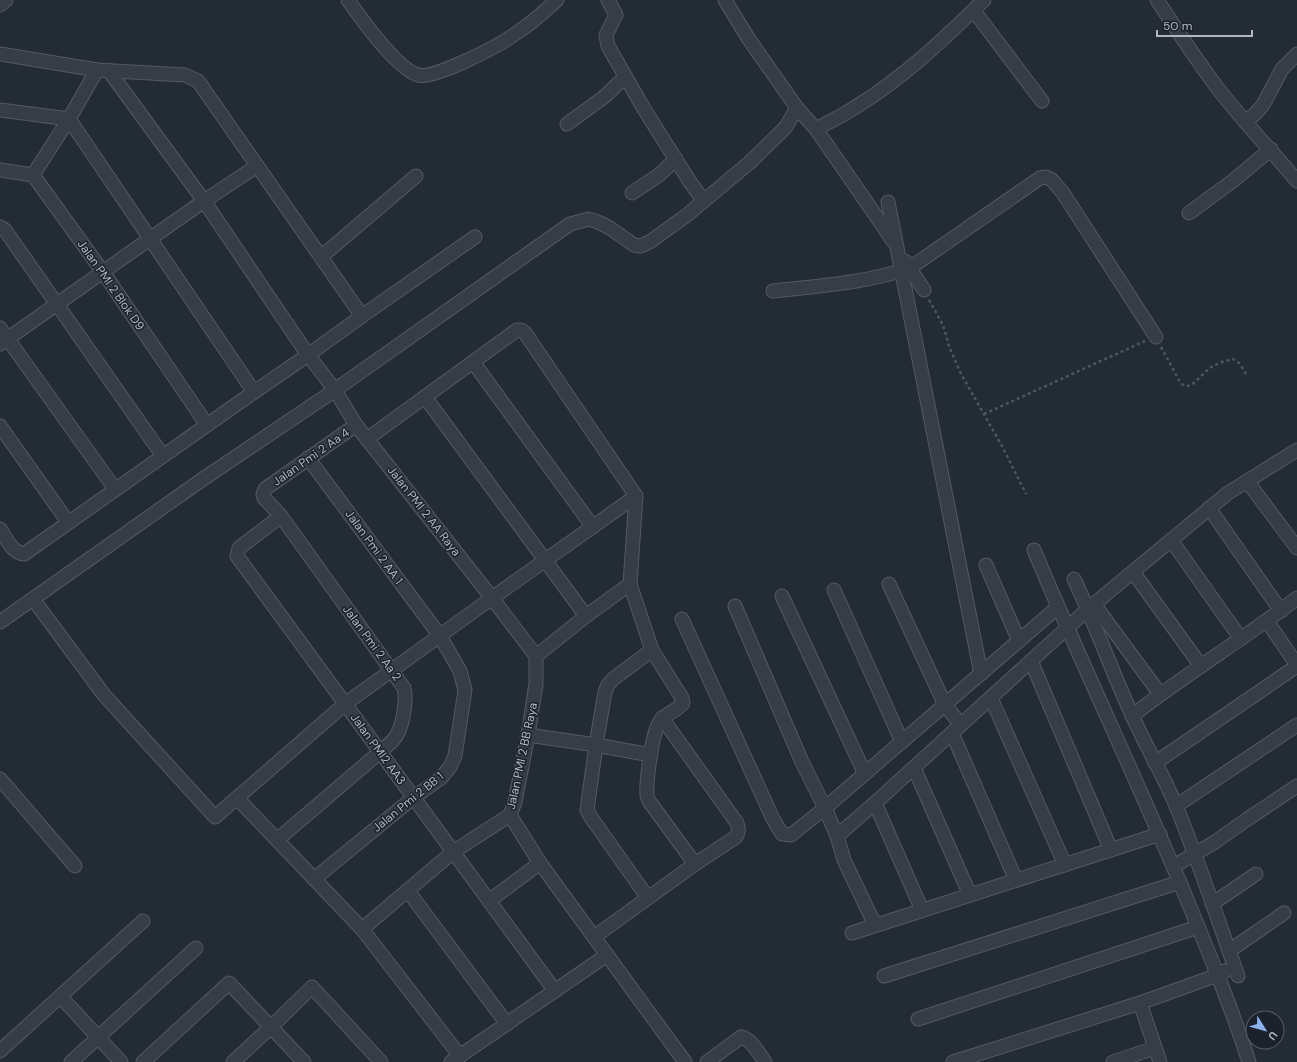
<svg xmlns="http://www.w3.org/2000/svg" width="1297" height="1062" viewBox="0 0 1297 1062" font-family="'DM Sans',sans-serif">
<style>
.lines{fill:none;stroke-linecap:round;stroke-linejoin:round}
.minor-casing{stroke:#535a64;stroke-width:15}
.path{stroke:#48585b;stroke-width:2.5;stroke-dasharray:3 3;stroke-linecap:butt}
.minor{stroke:#363d46;stroke-width:13}
.labels{text-anchor:middle;dominant-baseline:central;stroke-width:3;stroke-linejoin:round;paint-order:stroke}
.street-label{font-size:12px;fill:#b0b7c3;stroke:#1b222b}
</style>
<rect width="100%" height="100%" fill="#232b35"/>
<g class="lines">
<defs>
<g id="minor">
<path d="M348,0c14,20 48,68 70,75 15,5 80,-29 94,-39 16,-10 31,-23 45,-36"/>
<path d="M608,0l8,15 -10,20 2,11 36,63 46,73 13,18"/>
<path d="M725,0l23,38 49,70 19,21c13,-7 26,-13 38,-21 48,-29 90,-69 130,-108"/>
<path d="M1157,0c19,29 38,58 59,86 25,33 54,63 81,95"/>
<path d="M0,5l6,-5"/>
<path d="M974,11l68,90"/>
<path d="M0,54l97,16 88,5 13,6 164,235"/>
<path d="M109,71l95,130 104,154 27,35 21,35 136,173 44,58v28l-8,51 -13,67 -5,13 -57,37 -91,77"/>
<path d="M0,110l69,9 185,273"/>
<path d="M1245,122l10,-8 8,-9 19,-36 15,-15"/>
<path d="M567,124l37,-27 21,-20"/>
<path d="M816,129l60,87 17,25"/>
<path d="M0,170l33,5 70,97 104,153"/>
<path d="M33,175l36,-56 28,-49"/>
<path d="M632,193l27,-18 17,-16"/>
<path d="M888,202l93,472"/>
<path d="M1189,213l45,-33 37,-31"/>
<path d="M0,227l5,3 158,226"/>
<path d="M321,257l95,-81"/>
<path d="M905,261l19,29"/>
<path d="M773,291c45,-5 93,-8 137,-23l130,-90 6,-1 6,3 11,13 93,144"/>
<path d="M0,328l115,161"/>
<path d="M0,344l204,-143 53,-35"/>
<path d="M473,362l120,165"/>
<path d="M425,397l161,219"/>
<path d="M0,426l68,96"/>
<path d="M308,458l132,178 20,35 5,19 -10,66 -5,11 -9,11 -28,20 -99,81"/>
<path d="M1247,481l50,67"/>
<path d="M636,496l-6,88 22,66 30,48 1,5c-6,8 -16,10 -22,17 -9,10 -15,61 -14,76l2,5 46,63"/>
<path d="M1209,508l72,103"/>
<path d="M281,516l-42,32 -2,8 318,435"/>
<path d="M0,529c6,9 12,24 24,25l230,-162 54,-37 54,-39 113,-79"/>
<path d="M1171,540l70,99"/>
<path d="M1034,550c50,120 107,237 156,357 21,51 42,102 59,155"/>
<path d="M986,565l33,76"/>
<path d="M1133,572l68,94"/>
<path d="M1074,579c21,44 37,91 58,136 14,32 32,61 45,93 22,55 41,112 61,168"/>
<path d="M889,584l56,121 16,20"/>
<path d="M834,590l68,152"/>
<path d="M782,596l83,178"/>
<path d="M33,599l71,96 111,122 130,-113 147,-106 144,-102 -111,-163 -4,-3h-4l-150,109"/>
<path d="M1094,604l66,90"/>
<path d="M735,606l67,156 23,46 12,28"/>
<path d="M682,619l91,200 9,15 9,1 34,-27 233,-201"/>
<path d="M1267,621l30,44"/>
<path d="M0,622l203,-143 132,-89 235,-166 19,-5 9,3 12,6 24,17 7,1 10,-5 36,-26 62,-52 36,-35 12,-20"/>
<path d="M536,656l50,-40 44,-32"/>
<path d="M1031,661l80,189"/>
<path d="M991,698l74,167"/>
<path d="M1132,716c53,-42 111,-76 165,-118"/>
<path d="M952,733l64,147"/>
<path d="M528,735l68,10 55,10"/>
<path d="M1155,763l142,-97"/>
<path d="M914,768l56,127"/>
<path d="M0,779l75,87"/>
<path d="M237,798l125,131 98,127"/>
<path d="M875,803l47,107"/>
<path d="M1176,806l121,-81"/>
<path d="M510,815l30,48 145,199"/>
<path d="M277,840l103,-88c4,-4 10,-8 14,-13 9,-10 13,-38 10,-51l-123,-172 -17,-18 -1,-4 2,-5 91,-64"/>
<path d="M1174,866l41,-24 31,-22 51,-34"/>
<path d="M408,891l99,133"/>
<path d="M648,898l-58,-82 -3,-6 9,-65 9,-53 3,-7 5,-6 39,-29"/>
<path d="M489,901l51,-38"/>
<path d="M1212,904l44,-30"/>
<path d="M875,925l-31,-65 -7,-24 38,-33 213,-194 140,-116 69,-43"/>
<path d="M852,933l308,-99"/>
<path d="M594,937l101,-73 41,-27c3,-5 3,-8 1,-14l-75,-105"/>
<path d="M1229,951l55,-38"/>
<path d="M884,976l296,-94"/>
<path d="M61,997l60,65"/>
<path d="M1140,1003l20,59"/>
<path d="M918,1019l280,-92"/>
<path d="M0,1051l143,-130"/>
<path d="M71,1062l125,-114"/>
<path d="M143,1062l86,-79 75,79"/>
<path d="M233,1062l38,-35 41,-40 69,75"/>
<path d="M451,1062l156,-107"/>
<path d="M707,1062l34,-25c10,1 18,17 24,25"/>
<path d="M953,1062l187,-59 78,-28 7,-4"/>
<path d="M1113,1062l42,-14"/>
</g>
</defs>
<use href="#minor" class="minor-casing"/>
<g class="path">
<path d="M929,300l14,25 7,24 11,25 41,72 24,48"/>
<path d="M1161,347l19,35c9,13 22,-9 30,-14 7,-5 15,-7 23,-9l6,4 7,11"/>
<path d="M984,414l161,-73"/>
</g>
<use href="#minor" class="minor"/>
</g>
<g class="labels">
<g class="street-label">
<text transform="translate(111 285) rotate(55)">Jalan PMI 2 Blok D9</text>
<text transform="translate(311 457) rotate(-35)">Jalan Pmi 2 Aa 4</text>
<text transform="translate(424 511) rotate(52)">Jalan PMI 2 AA Raya</text>
<text transform="translate(374 547) rotate(54)">Jalan Pmi 2 AA 1</text>
<text transform="translate(372 643) rotate(54)">Jalan Pmi 2 Aa 2</text>
<text transform="translate(378 749) rotate(54)">Jalan PMI2 AA3</text>
<text transform="translate(522 756) rotate(-78)">Jalan PMI 2 BB Raya</text>
<text transform="translate(408 802) rotate(-39)">Jalan Pmi 2 BB 1</text>
</g>
</g>
<g transform="translate(1265 1030) rotate(127)"><circle r="19" fill="#1b222b" stroke="#575e68"/>
<path d="M0-3L7 15L0 10L-7 15Z" fill="#8cb1ec"/>
<text y="-6" font-size="11" font-weight="bold" text-anchor="middle" fill="#b0b7c3">U</text>
</g>
<path d="M1157 30v6h95v-6" fill="none" stroke="#b0b7c3" stroke-width="2"/>
<text x="1163" y="30" font-size="12" fill="#b0b7c3" stroke="#1b222b" stroke-width="3" paint-order="stroke">50 m</text>
</svg>
